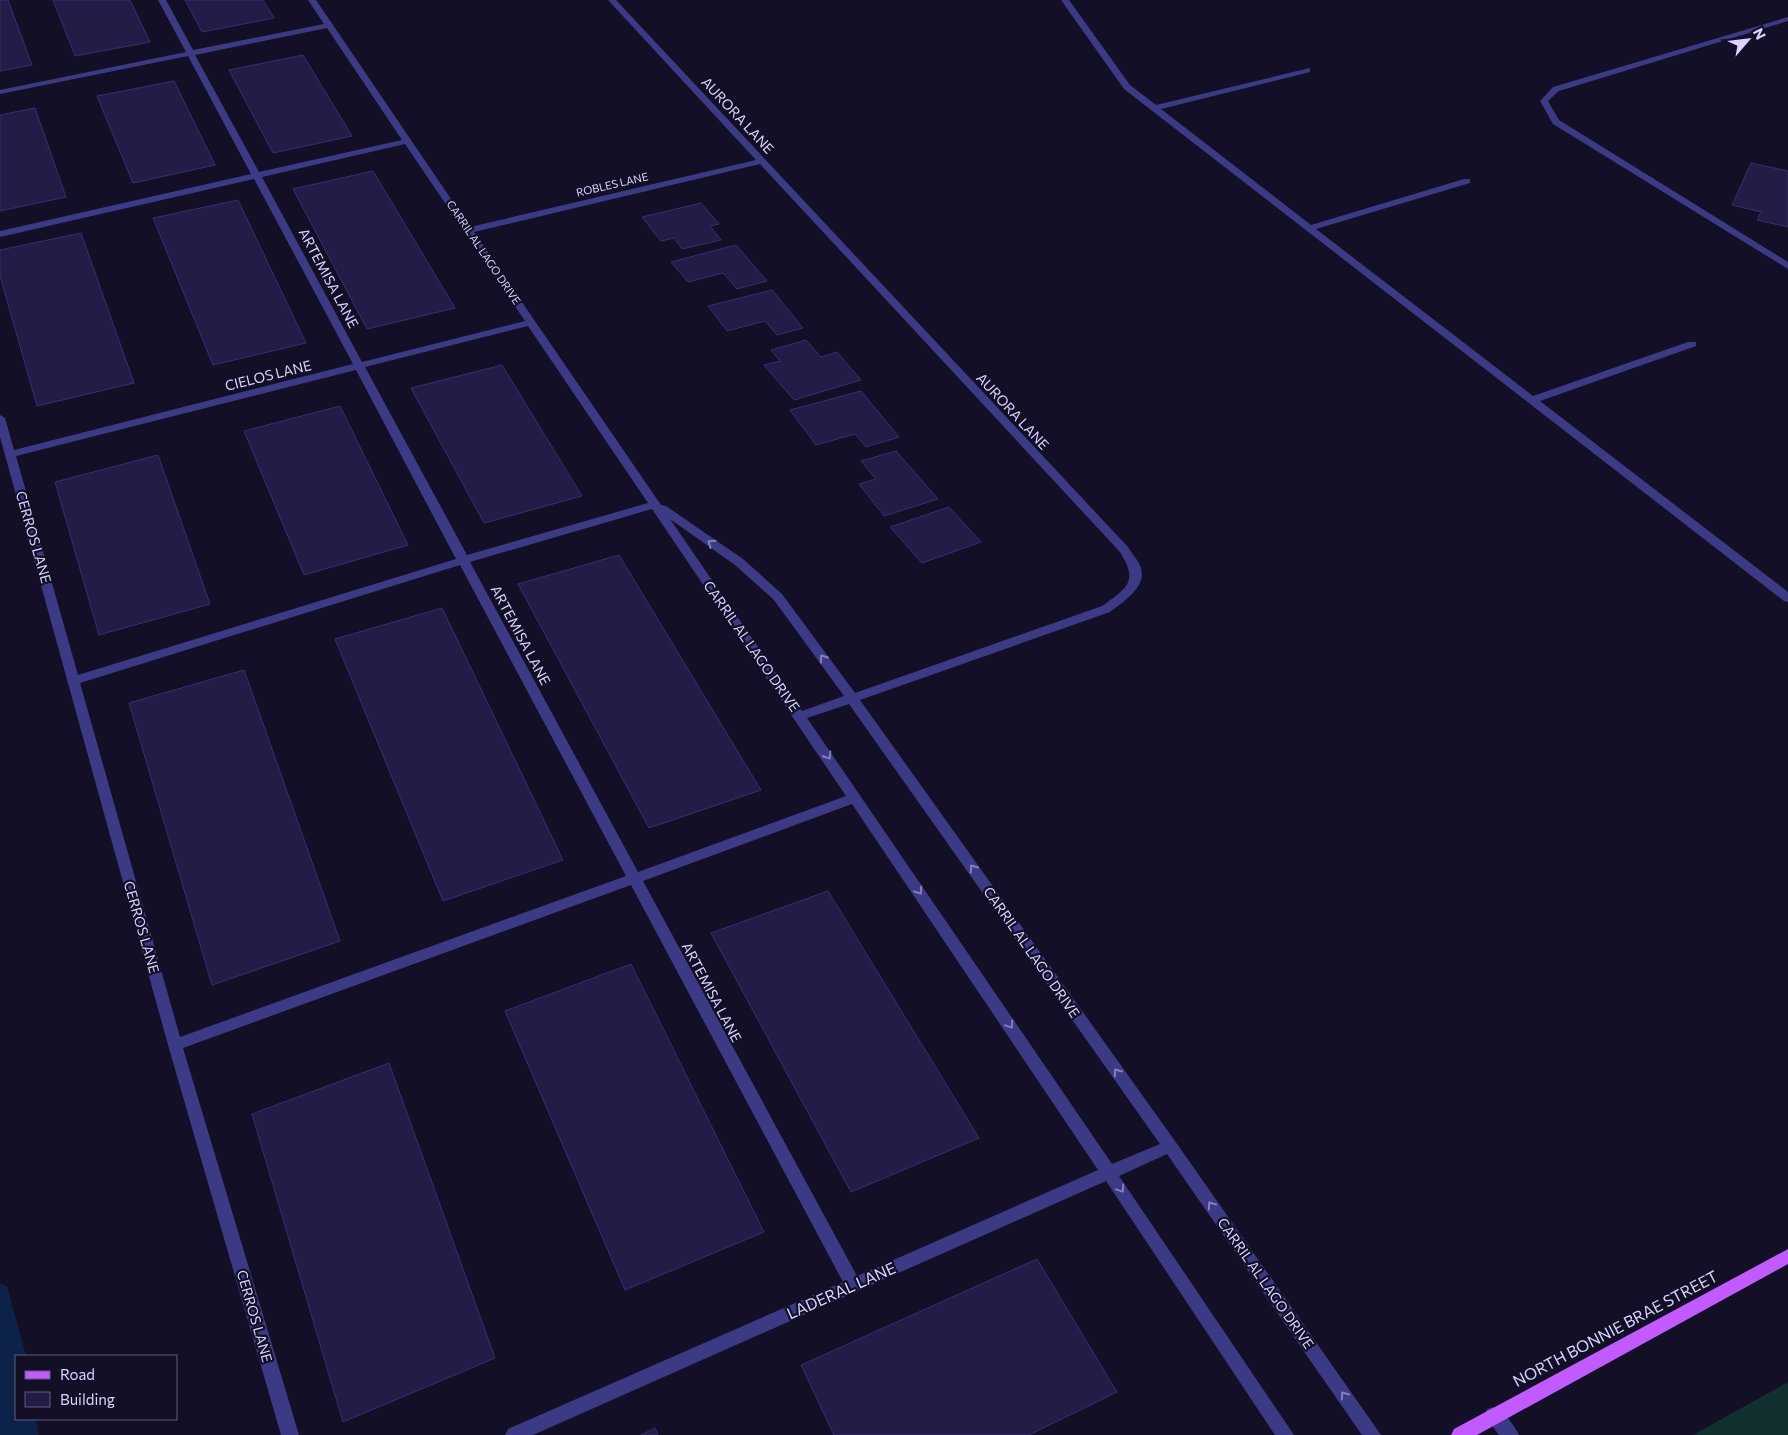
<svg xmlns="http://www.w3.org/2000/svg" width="1788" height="1435" viewBox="0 0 1788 1435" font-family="Commissioner,sans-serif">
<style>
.green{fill:#12302f}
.water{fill:#0c2248}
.building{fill:#241b47;stroke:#3b2d73}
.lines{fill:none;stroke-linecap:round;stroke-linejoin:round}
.minor{fill:#3d3a85;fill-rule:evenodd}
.major{fill:#c25bff;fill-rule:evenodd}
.oneway{stroke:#837fbc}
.labels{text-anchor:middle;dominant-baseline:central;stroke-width:4.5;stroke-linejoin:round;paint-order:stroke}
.far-street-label{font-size:11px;fill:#d9d4ff;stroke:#130f26}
.street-label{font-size:14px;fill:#d9d4ff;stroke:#130f26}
.near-street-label{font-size:16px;fill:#d9d4ff;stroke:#130f26}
</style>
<rect width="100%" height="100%" fill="#130f26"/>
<path class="green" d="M1788,1382v53h-95z"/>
<path class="water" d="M0,1283l7,3 19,70h-10v63h20l3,16h-39z"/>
<g class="building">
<path d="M0,0h8l24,65 -32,6z"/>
<path d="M53,0h77l20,42 -75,14z"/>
<path d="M185,0h78l11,18 -72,14z"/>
<path d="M303,55l49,81 -79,17 -44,-83z"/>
<path d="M174,81l41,84 -82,18 -36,-87z"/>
<path d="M35,108l31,89 -66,14v-96z"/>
<path d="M1751,163l37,8v56l-31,-7 4,-8 -29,-7z"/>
<path d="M373,171l82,137 -88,21 -74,-140z"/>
<path d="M238,200l68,143 -93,22 -60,-147z"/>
<path d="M701,203l18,21 -9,2 11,14 -39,9 -8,-11 -13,3 -19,-24z"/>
<path d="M81,233l53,150 -97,23 -37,-130v-26z"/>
<path d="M736,245l31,36 -30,8 -14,-16 -35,9 -17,-20z"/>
<path d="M772,290l31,38 -26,7 -12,-14 -38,10 -19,-25z"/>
<path d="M806,340l15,17 16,-5 24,28 -67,20 -30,-35 16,-4 -9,-11z"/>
<path d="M502,365l80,131 -98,27 -73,-135z"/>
<path d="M861,391l38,46 -33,10 -11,-13 -39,11 -26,-35z"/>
<path d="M340,406l68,139 -104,30 -60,-144z"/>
<path d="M896,451l42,48 -54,17 -25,-32 17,-5 -15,-18z"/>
<path d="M158,455l52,149 -111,31 -44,-153z"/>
<path d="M949,507l32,35 -59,21 -32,-36z"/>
<path d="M619,555l142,235 -112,38 -131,-244z"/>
<path d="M442,608l121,252 -120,41 -108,-262z"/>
<path d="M244,670l96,271 -128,44 -83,-282z"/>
<path d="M828,891l151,247 -128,54 -140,-259z"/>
<path d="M631,964l133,268 -139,58 -120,-279z"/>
<path d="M389,1063l106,295 -152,64 -91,-308z"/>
<path d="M1037,1259l80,133 -88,43h-195l-33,-70z"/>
<path d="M655,1428l3,7h-17z"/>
</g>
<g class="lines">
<g class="minor">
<path d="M158,0h8l27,50 131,-26 -16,-24h8l154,227 286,-67 -148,-160h8l512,547c4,7 11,14 13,21 6,19 -18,34 -31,44l-250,88 315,441 206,294h-19l-195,-281 -48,22 175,259h-19l-169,-254 -573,254h-28l3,-6 335,-147 -212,-397 -448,163 116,387h-18l-113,-390 -168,-608v-22l5,3 9,32 339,-86 -99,-185 -254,58v-6l251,-57 -63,-118 -188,38v-4l186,-38zM327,28l75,112 -143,32 -64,-117zM405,144l120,177 -163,41 -100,-185zM760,164l360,388c19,30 7,36 -18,54l-247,87 -73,-99 -39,-35 -77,-53 -5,-1 -187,-273zM528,326l120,177 -181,52 -102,-188zM356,370l100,189 -378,116 -62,-219zM652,509l194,287 -208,76 -168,-310zM670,519l65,46 39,35 70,96 -42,15zM460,565l166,311 -446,161 -100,-354zM849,704l311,440 -48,20 -305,-446zM852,804l246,366 -241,106 -214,-395z"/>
<path d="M1061,0h8l61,85 26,20 154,-37v4l-149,37 150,116 153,-46h6v4l-154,46 217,167 155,-54h8v4l-156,55 248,191v10l-4,-1 -660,-512z"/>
<path d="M1788,17v4l-229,70 -11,10 11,19 229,142v7l-235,-145 -13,-23 13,-14z"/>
<path d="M1493,1407c11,4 21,18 26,28h-20l-15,-20 3,-6z"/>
</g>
<path class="major" d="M1788,1249v15l-311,171h-26l3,-6z"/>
</g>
<defs><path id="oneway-chevron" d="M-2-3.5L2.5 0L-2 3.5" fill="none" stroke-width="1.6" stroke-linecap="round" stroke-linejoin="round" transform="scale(1.25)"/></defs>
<g class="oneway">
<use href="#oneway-chevron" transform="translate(711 543) rotate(-145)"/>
<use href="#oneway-chevron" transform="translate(823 658) rotate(-126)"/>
<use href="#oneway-chevron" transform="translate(828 756) rotate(57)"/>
<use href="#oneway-chevron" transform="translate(973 868) rotate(-125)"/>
<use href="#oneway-chevron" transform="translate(919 891) rotate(56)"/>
<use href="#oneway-chevron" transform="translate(1010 1025) rotate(56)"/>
<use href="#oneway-chevron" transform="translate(1117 1072) rotate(-125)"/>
<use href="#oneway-chevron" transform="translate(1121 1189) rotate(56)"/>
<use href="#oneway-chevron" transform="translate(1211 1205) rotate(-125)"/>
<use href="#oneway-chevron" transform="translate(1344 1395) rotate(-125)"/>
</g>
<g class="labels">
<g class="far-street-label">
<text transform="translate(612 184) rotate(-13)">ROBLES LANE</text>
<text transform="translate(484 252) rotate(56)">CARRIL AL LAGO DRIVE</text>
</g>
<g class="street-label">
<text transform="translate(738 115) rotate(47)">AURORA LANE</text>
<text transform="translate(329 278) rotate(62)">ARTEMISA LANE</text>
<text transform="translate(268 375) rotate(-14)">CIELOS LANE</text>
<text transform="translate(1013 411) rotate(47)">AURORA LANE</text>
<text transform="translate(34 537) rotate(74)">CERROS LANE</text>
<text transform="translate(521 635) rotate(62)">ARTEMISA LANE</text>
<text transform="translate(752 646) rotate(55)">CARRIL AL LAGO DRIVE</text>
<text transform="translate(142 927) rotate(74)">CERROS LANE</text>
<text transform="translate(1032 952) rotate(55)">CARRIL AL LAGO DRIVE</text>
<text transform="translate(712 992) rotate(62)">ARTEMISA LANE</text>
<text transform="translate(1266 1283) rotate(55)">CARRIL AL LAGO DRIVE</text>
<text transform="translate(255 1316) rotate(74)">CERROS LANE</text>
</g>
<g class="near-street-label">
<text transform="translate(841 1290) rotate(-24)">LADERAL LANE</text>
<text transform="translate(1615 1328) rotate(-28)">NORTH BONNIE BRAE STREET</text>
</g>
</g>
<rect x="15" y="1355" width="162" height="65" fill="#130f26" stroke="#625e7d"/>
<rect x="25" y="1371" width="25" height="8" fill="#c25bff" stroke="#625e7d"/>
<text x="60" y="1380" font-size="15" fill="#d9d4ff">Road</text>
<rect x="25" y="1392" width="25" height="15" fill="#241b47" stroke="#625e7d"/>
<text x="60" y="1405" font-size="15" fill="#d9d4ff">Building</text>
<g transform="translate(1748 40) rotate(62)" stroke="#130f26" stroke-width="4" paint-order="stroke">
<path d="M0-4L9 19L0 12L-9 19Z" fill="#d9d4ff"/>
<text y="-8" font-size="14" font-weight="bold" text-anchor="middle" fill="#d9d4ff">N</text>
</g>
</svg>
